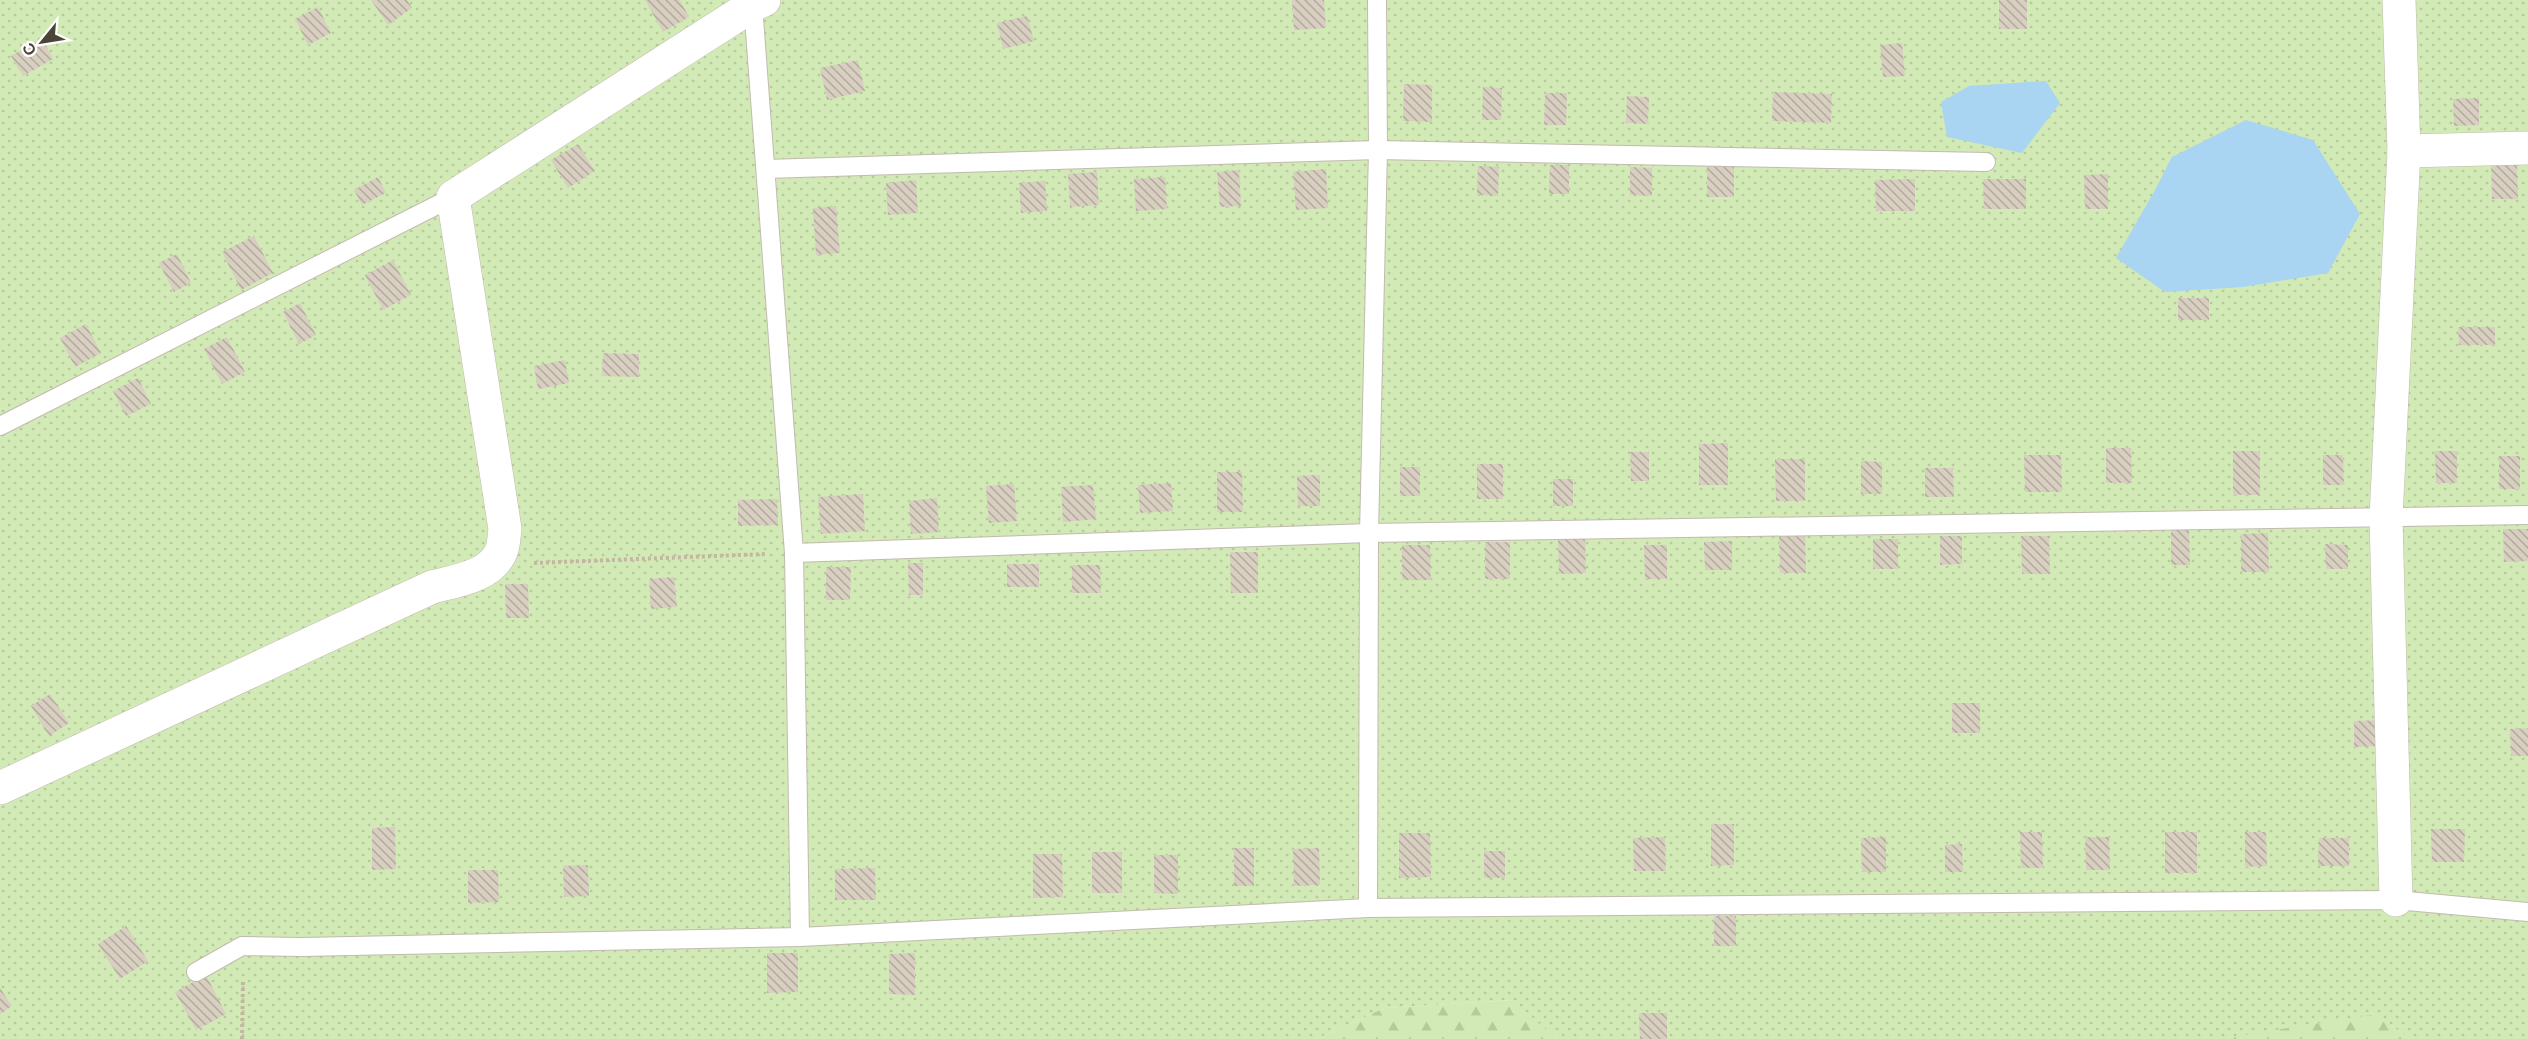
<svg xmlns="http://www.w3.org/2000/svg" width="2528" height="1039" viewBox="0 0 2528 1039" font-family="Arial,sans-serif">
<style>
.forest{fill:url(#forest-firs)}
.garden{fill:url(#garden-dots)}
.water{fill:#a9d4f2}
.building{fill:url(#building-back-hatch)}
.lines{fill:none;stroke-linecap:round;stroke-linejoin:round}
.service-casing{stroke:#c2bbae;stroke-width:20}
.minor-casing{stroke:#c2bbae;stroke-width:34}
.path{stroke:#c4b79f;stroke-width:4;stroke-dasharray:3 3;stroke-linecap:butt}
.service{stroke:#fff;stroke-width:18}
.minor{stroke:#fff;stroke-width:33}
</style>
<defs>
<pattern id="forest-firs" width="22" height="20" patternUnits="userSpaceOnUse" patternTransform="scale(1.5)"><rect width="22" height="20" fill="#d2eab5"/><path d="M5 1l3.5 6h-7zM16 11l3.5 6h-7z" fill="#b6ca9c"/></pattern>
<pattern id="garden-dots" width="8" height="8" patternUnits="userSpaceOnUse" patternTransform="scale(1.5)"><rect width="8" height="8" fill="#d2eab5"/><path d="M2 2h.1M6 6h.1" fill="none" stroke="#b6ca9c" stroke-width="1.8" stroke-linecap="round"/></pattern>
<pattern id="building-back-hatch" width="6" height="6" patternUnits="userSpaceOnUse" patternTransform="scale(1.5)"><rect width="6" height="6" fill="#d8cfc1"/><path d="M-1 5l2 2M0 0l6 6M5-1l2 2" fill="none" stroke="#b1aa9e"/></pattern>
</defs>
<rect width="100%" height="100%" fill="#f6f3ec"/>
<g class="forest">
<path d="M1513,1000l44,39h-240l67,-31z"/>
<path d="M2376,1014l34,25h-288z"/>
</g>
<path class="garden" d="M0,0h2528v1039h-118l-34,-25 -156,25h-663l-45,-39 -128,8 -67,31h-1317z"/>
<g class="water">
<path d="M2046,81l14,22 -38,50 -75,-16 -6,-35 28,-16z"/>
<path d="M2246,120l67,20 47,74 -32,59 -85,14 -78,5 -49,-34 38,-66 18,-35z"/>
</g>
<g class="building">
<path d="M371,0h36l5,8 -24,17z"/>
<path d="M645,0h35l9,17 -26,15z"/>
<path d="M1292,0h32l2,28 -32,2z"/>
<rect x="1999" y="0" width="28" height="29"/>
<path d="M318,7l13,26 -23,12 -13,-26z"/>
<path d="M1027,16l7,25 -31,8 -6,-26z"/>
<path d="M42,38l11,21 -30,17 -12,-20z"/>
<path d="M1902,43l3,33 -22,1 -3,-32z"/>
<path d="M858,60l7,31 -38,9 -7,-32z"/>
<path d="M1404,84l28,1v37l-29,-1z"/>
<path d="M1483,87l19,1 -1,32h-19z"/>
<path d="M1773,92l59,2 -1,29 -59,-2z"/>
<path d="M1545,93h22l-1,32h-22z"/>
<path d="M1627,96l22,1 -1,27 -22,-1z"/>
<path d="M2479,98v27l-25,1 -1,-27z"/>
<path d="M578,144l17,27 -27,17 -17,-28z"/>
<path d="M2517,161l1,38h-26l-1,-37z"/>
<path d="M1550,165h19v29h-20z"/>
<path d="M1707,165l27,1v31h-27z"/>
<path d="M1478,166l21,1 -1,29 -21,-1z"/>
<path d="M1630,167l22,1v28l-22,-1z"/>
<path d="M1326,169l2,39 -32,2 -3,-38z"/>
<path d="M1239,170l2,36 -21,1 -3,-35z"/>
<path d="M1097,172l2,33 -29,2 -2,-33z"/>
<path d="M2108,174v35h-23l-1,-34z"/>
<path d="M378,177l8,16 -24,12 -8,-15z"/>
<path d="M1165,177l2,32 -31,2 -2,-32z"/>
<path d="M1915,179v32h-39l-1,-31z"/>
<path d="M1983,179h43v30h-42z"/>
<path d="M916,180l2,33 -30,2 -2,-32z"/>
<path d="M1045,181l2,30 -26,2 -2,-30z"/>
<path d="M836,206l4,47 -24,2 -3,-47z"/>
<path d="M254,236l19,37 -32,17 -19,-38z"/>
<path d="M177,254l14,29 -17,9 -15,-29z"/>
<path d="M393,260l18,35 -28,15 -18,-35z"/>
<rect x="2178" y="298" width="31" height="22"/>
<path d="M300,303l16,32 -17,9 -16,-32z"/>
<path d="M86,324l15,29 -26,14 -15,-29z"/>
<path d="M2458,327h37v18h-36z"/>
<path d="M227,337l18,35 -23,12 -18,-35z"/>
<path d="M603,353l36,1v23l-37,-1z"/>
<path d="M565,360l4,23 -31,6 -4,-23z"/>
<path d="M138,378l13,26 -25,12 -13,-25z"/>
<path d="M1728,443v42h-29v-41z"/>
<path d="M2106,448h25l1,35h-26z"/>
<rect x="2233" y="451" width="27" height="44"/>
<path d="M2435,451h22v32h-21z"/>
<path d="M1630,452h19v29h-18z"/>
<path d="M2024,455h37l1,37h-37z"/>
<path d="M2323,455h20l1,30h-21z"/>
<rect x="2499" y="456" width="21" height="33"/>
<path d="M1775,459h30v42h-29z"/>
<path d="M1861,461l21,1v32h-21z"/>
<rect x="1477" y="464" width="26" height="35"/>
<rect x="1400" y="467" width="20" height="29"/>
<path d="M1925,468h28l1,29h-29z"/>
<path d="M1217,472h25l1,40h-26z"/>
<path d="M1320,475v31h-22l-1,-30z"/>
<rect x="1553" y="479" width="20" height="27"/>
<path d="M1171,483l2,28 -33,2 -2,-28z"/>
<path d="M1014,484l3,37 -28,2 -3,-37z"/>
<path d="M1093,485l3,34 -33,3 -2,-35z"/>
<path d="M863,494l2,37 -44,3 -3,-37z"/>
<path d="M937,498l2,34 -28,2 -2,-33z"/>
<path d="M777,499l1,26 -40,1v-26z"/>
<path d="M2503,529h25v32l-24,1z"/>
<path d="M2171,530h18l1,35h-19z"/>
<path d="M2268,533l1,39h-28v-38z"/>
<path d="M1779,535h26l1,38h-26z"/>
<path d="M1940,536h22v28l-22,1z"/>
<path d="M2021,536h28l1,38h-28z"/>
<path d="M1558,538h27l1,35 -27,1z"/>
<rect x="1873" y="539" width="25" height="30"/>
<path d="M1732,541v29h-27l-1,-28z"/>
<rect x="1485" y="542" width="25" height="37"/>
<path d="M2325,544l23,1v24h-22z"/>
<path d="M1402,545h28l1,35h-29z"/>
<path d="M1644,545h23v34h-22z"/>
<path d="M1230,552h28v41h-27z"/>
<path d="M908,563h15v32h-14z"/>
<rect x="1007" y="564" width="32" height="23"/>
<path d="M1072,565h28l1,28h-29z"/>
<path d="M826,567h25l-1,33h-24z"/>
<path d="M674,577l3,30 -26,2 -2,-30z"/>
<path d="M505,584h23l1,34h-23z"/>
<path d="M50,694l19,29 -20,13 -18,-30z"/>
<rect x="1952" y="703" width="28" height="30"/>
<path d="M2383,720l1,26 -30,1v-26z"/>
<path d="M2528,728v28h-17l-1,-27z"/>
<path d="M1711,824h23v41l-23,1z"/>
<path d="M395,827l1,42 -24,1v-42z"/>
<path d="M2431,829h34l-1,33h-32z"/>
<path d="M2020,832h22l1,36h-22z"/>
<rect x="2165" y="832" width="32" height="41"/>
<path d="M2245,832h21l1,34 -22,1z"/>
<path d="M1399,833h31l1,44 -32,1z"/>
<path d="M1665,837l1,34h-32l-1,-33z"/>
<path d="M1886,837v35h-24l-1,-34z"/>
<path d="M2085,837h24l1,33h-24z"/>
<path d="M2319,838h30v28h-31z"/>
<path d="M1962,844l1,28h-18v-27z"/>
<rect x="1234" y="848" width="20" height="38"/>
<path d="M1319,848l1,37 -26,1 -1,-37z"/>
<rect x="1484" y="851" width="21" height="27"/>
<rect x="1092" y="852" width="30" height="41"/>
<path d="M1033,854h29l1,43 -30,1z"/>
<path d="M1154,855h24v39l-24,-1z"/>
<path d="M588,865l1,31 -25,1 -1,-31z"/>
<path d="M875,868l1,32h-41v-31z"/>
<path d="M468,870h30l1,32 -31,1z"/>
<rect x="1714" y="916" width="22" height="30"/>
<path d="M126,926l22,35 -28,18 -22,-35z"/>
<path d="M767,953h31v39l-31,1z"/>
<path d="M915,953v42l-26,-1v-40z"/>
<path d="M206,975l20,39 -30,16 -21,-38z"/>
<path d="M0,988l12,18 -12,8z"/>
<path d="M1639,1013h28v26h-27z"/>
</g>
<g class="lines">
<defs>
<g id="service">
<path d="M766,169l612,-19 608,12"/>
<path d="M0,426l453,-229"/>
<path d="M794,553l575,-20 1159,-18"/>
<path d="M1368,908l1,-375 9,-383 -1,-150"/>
<path d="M800,937l568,-29 1028,-8 132,12"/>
<path d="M196,972l46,-26 60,1 498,-10 -6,-384 -41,-548"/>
</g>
<g id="minor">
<path d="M2404,151l124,-3"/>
<path d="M0,788l432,-201c24,-6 61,-11 70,-38 2,-6 2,-14 3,-20l-52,-332 300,-192 11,-5"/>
<path d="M2396,900l-10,-382 18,-367 -5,-151"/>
</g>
</defs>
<use href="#service" class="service-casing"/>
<use href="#minor" class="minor-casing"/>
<g class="path">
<path d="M534,563l232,-9"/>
<path d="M242,1039l1,-59"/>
</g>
<use href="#service" class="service"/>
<use href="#minor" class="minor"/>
</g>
<g transform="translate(42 42) rotate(240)" stroke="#ffffff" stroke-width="4.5" paint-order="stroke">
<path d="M0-4.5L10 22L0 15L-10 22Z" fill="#4b4439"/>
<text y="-9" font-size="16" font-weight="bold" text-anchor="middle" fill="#4b4439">С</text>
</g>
</svg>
